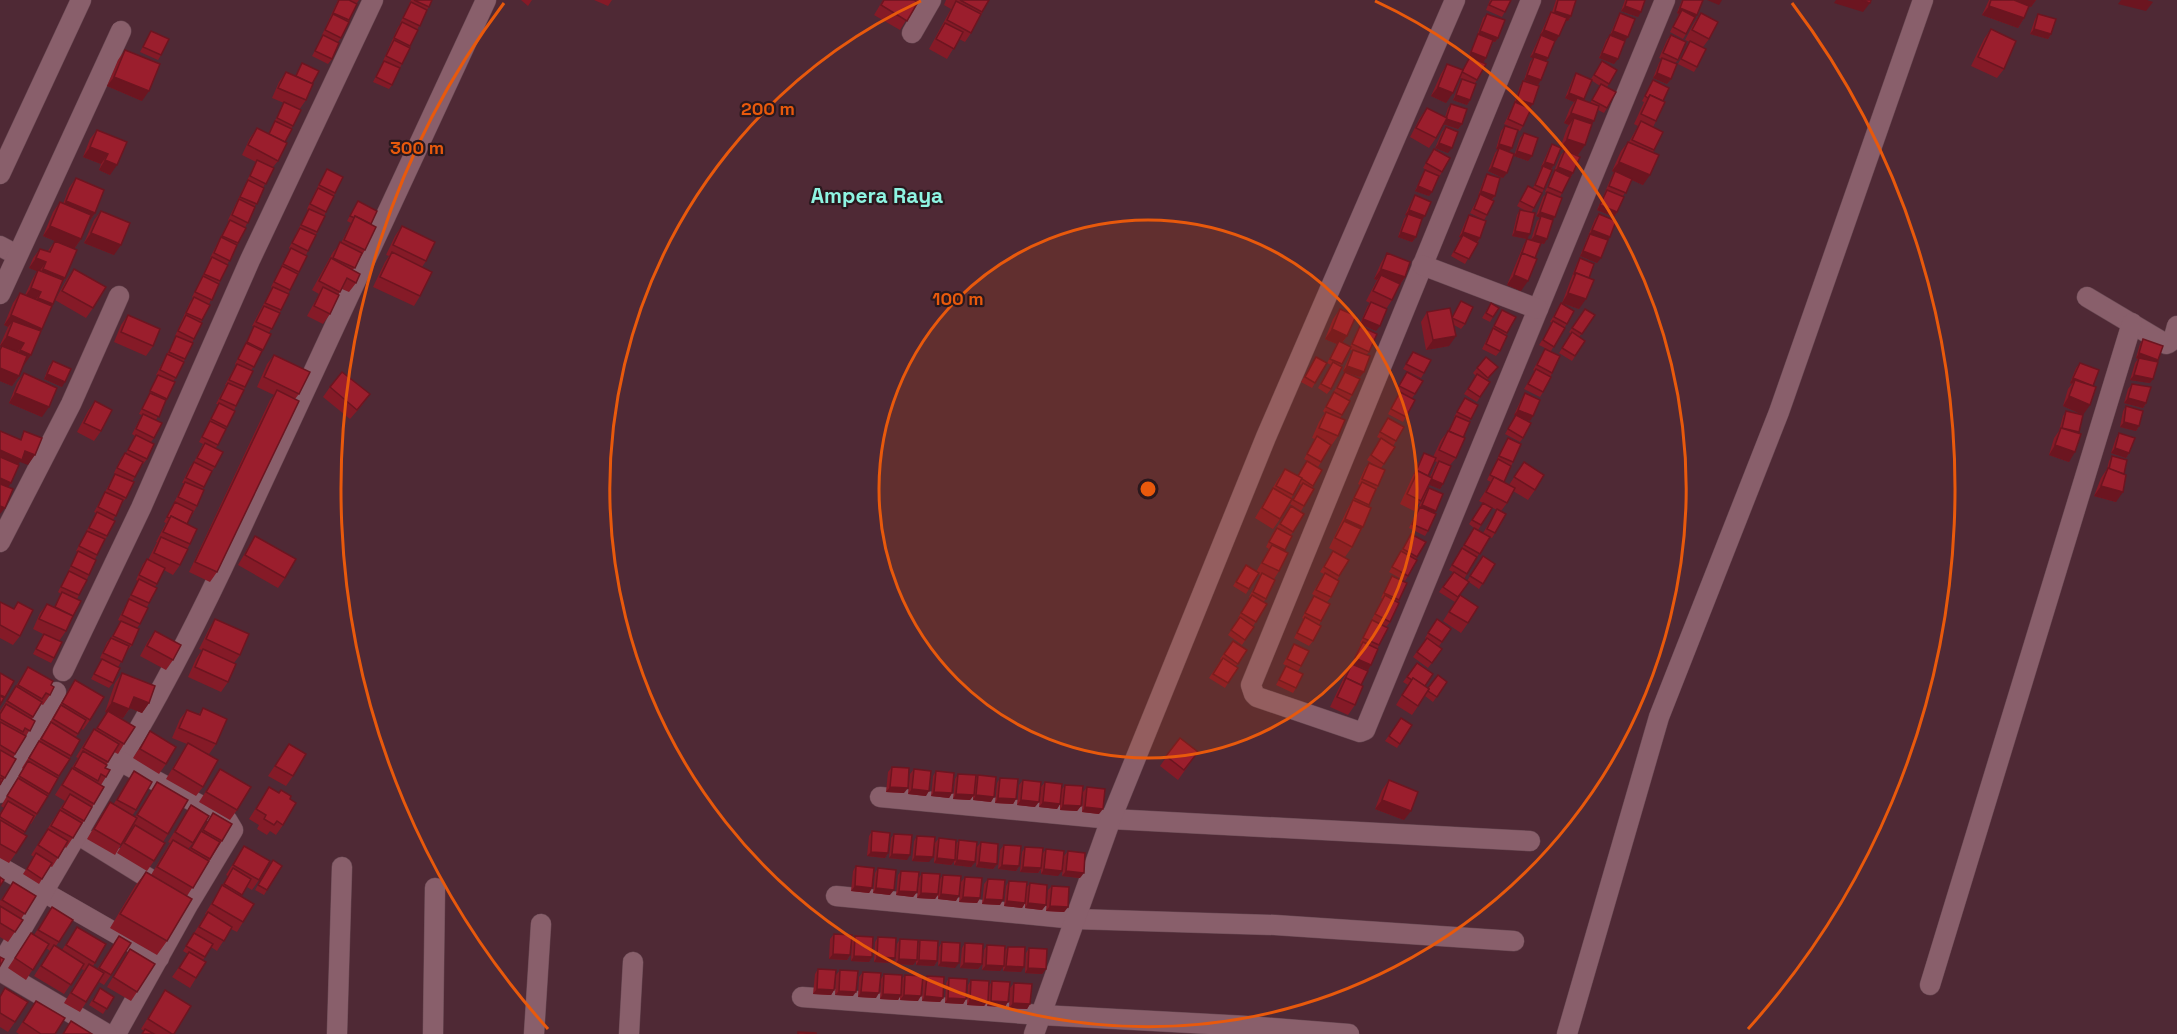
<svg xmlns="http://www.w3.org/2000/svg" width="2177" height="1034" viewBox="0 0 2177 1034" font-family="'Space Grotesk',sans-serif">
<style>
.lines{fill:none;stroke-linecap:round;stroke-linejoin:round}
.minor-casing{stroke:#684852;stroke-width:21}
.minor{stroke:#895f6b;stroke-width:20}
.wall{fill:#851a27;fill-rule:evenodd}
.shaded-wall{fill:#6c1520}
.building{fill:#9b1e2d;stroke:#6c1520;stroke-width:1.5}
.ring{fill:none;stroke:#e8590c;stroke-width:3}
.labels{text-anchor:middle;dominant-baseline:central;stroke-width:4.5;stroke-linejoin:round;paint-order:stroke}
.quarter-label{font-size:21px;font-weight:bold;fill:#8ef5e2;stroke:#2a181d}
.centre{fill:#e8590c;stroke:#2a181d;stroke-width:3}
.ring-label{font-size:18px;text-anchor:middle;font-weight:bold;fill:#e8590c;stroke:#2a181d;stroke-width:4.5;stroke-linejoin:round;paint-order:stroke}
</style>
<rect width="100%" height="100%" fill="#4f2935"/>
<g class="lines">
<defs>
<g id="minor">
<path d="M1531,0l-280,685 3,9 3,3 103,35 5,-2 2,-5 298,-725"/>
<path d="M912,33l19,-33"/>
<path d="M0,174l81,-174"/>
<path d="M0,246l17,9"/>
<path d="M1422,265l116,44"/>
<path d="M0,294l121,-263"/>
<path d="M2087,297l79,47c8,-2 9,-11 11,-18"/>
<path d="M0,542l71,-138 48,-108"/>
<path d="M63,671l78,-163 109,-248 123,-260"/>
<path d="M120,761c38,-63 71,-127 102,-192l264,-569"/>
<path d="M0,793l56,-101"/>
<path d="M880,797l231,22 419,22"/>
<path d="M77,834l89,55"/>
<path d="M0,867l159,91"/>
<path d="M836,896l239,23 200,6 239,16"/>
<path d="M0,966l120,-205 107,59 6,10 -44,73 -73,131"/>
<path d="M0,971l107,63"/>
<path d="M1930,985l202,-662"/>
<path d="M802,997l239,18 206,11 102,8"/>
<path d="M337,1034l5,-167"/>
<path d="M433,1034l2,-146"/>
<path d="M534,1034l7,-110"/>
<path d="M629,1034l4,-72"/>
<path d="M1034,1034l77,-215 155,-382 189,-437"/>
<path d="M1567,1034l92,-317 120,-305 144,-412"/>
</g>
</defs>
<use href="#minor" class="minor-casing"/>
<use href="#minor" class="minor"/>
</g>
<g class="wall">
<path d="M338,0h21l-3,4h1l-16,34 -3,4 -6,17 -4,5 -16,-8 11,-20 -1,-1z"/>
<path d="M411,0h21l-15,30 -7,16 -18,39 -3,4 -16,-7 10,-20v-1l15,-34 3,-3 -1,-1 10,-19h-1z"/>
<path d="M521,0h11l-4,6z"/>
<path d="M594,0h18l-4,6z"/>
<path d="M883,0h36l-19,30 -26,-15z"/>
<path d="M946,0h43l-18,33 -6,9 -6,-3 -12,20 -18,-10 22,-40 -7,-4z"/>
<path d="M1490,0h21l-9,17 -16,-7z"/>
<path d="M1556,0h20l-5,16 -3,5 -2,-1 -11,21 -9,20 -8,24 -14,-5 6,-18 3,-4 -3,-1 8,-17 3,-5h-1l8,-18 3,-5h1z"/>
<path d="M1625,0h20l-7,17 -17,-6z"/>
<path d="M1682,0h21l-17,34 -3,5 -13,-7 9,-18 -2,-1z"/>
<path d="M1989,0h25l3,1 -3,-1h22l-5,7 -2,-1 -5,12 -6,10 -36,-13z"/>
<path d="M1620,13l5,28 -11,23 -15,-6 7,-18 4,-5 7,-17z"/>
<path d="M1701,13l8,26 -6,8 -6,20 -3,5 -16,-8 12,-22 -5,-2 9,-17z"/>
<path d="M1487,14l11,24 -3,4h-2l-7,16 -3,5 -6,17 -2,3 -5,17 -3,5 -14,-5 6,-16 3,-5 -2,-1 -14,25 -15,-7 10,-22 6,-10 15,6 8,-12 -2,-1 9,-21 6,-18z"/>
<path d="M2038,14l13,20 -3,5 -18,-5 5,-15z"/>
<path d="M1991,29l13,40 -7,9 -26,-12 13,-27z"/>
<path d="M151,31l10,24 -3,5 -18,-8z"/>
<path d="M1671,35l7,25 -3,3 -4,16 -4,5 -14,-6 6,-15 3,-4 -3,-1 8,-18z"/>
<path d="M125,50l17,51 -35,-15 11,-26z"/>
<path d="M1602,61l15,9 -10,17v21l-3,5 -6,-3 -20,45 -17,-6 -10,21 -7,19 -13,24 -4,26 -6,52 -14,-6 17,-41 3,-5 -15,-3 5,-21 3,-5 8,2 -11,-6 11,-20 5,2 7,-17 2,-4h-1l8,-18 3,-5 8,4 7,-20 2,-3 -5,-2 6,-15 4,-6 -9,-4 8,-20 3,-5 15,6zM1591,80l9,6 -10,17 -7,-3z"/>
<path d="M302,63l10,21 -6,16 -7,10 -21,51 -5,6 -10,21 -25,55 -11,22 -7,16 -11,23 -24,55 -12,23h2l-19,38 -2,18 -3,4 -4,17 -4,5 -1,-1 -10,19 -6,16 -4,5 -9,17 2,1 -20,38 -6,16 -12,24 -11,32 -7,10 -5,17 -3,5 -18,-9 10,-20 -10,-5 7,-16 7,-9 7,3 7,-13 -3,-2 20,-40 -2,-1 20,-38 -2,-1 21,-38 -1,-1 7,-15 4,-5h1l9,-17 -3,-2 10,-19 -3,-1 19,-38 -2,-1 20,-38 -1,-1 15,-34 3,-4 -1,-1 19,-38 -1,-1 8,-16 11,-21 -1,-1 28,-58 -14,-7 8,-17 7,-10 11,6 16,-31 -12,-5 7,-16 7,-10 9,4z"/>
<path d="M1653,80l10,21 -7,20 -3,6 1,23 -11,35 -11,-5 -9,16 -6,16 -3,5 -17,-7 15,-34 2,-4 -2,-1 9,-20 7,-9h1l9,-16 -4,-2 10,-22 -2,-1z"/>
<path d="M1523,81l7,27 -7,18 -3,5 -2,-1 -9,22 -6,26 -15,-7 7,-18 3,-4h-2l5,-18 4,-5 11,3 -12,-5 10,-20 6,-18z"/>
<path d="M1451,104l11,20 -4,5 -15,-5 -7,14 -7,10 -19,-11 10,-19 7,-10 18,9 3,-9z"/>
<path d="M1446,127l2,26 -13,-5 7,-16z"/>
<path d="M97,130l30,12 -17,33 -11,-5 2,-6 -18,-7 7,-18z"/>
<path d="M1524,133l8,23 -4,5 -14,-5 6,-18z"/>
<path d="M1434,149l8,23 -3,5 -10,19 -14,-5 7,-16 3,-5 4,1 -6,-3z"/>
<path d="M1565,150l8,23 -3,5h-1l-9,19 -5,20 -3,3 -8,24 -13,-4 6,-19 3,-3 -4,-2 7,-19 4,-4 -2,-1 16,-37z"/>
<path d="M327,169l8,24 -11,23 -7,16 -11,23 -7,17 -11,22 -7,16 -12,23 2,1 -20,37 -6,16 -29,61 -1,19 -4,5 -9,18 -5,16 -10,18 3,20 -3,5 -7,16 -7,10 -9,-5 -9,17 -6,16 -2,4 -7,17 -3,4 -5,17 -4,5 -10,17 -18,-9 7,-16 4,-4 10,-17 8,4 -11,-5 20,-39 -2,-1 7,-16 4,-5 1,1 9,-18h-1l10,-19 -2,-1 20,-39h-2l8,-16 4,-5 9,-18 -4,-2 19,-38h-2l10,-19h-1l11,-20 -1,-1 19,-37 -2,-1 20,-38 -1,-1 19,-38 -1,-1 19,-38 -1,-1 9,-19z"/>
<path d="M1487,174l8,22 -3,4 -5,15 -3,5 -14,-7 9,-17h-1l6,-17z"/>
<path d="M76,178l19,35 -7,10 -7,16 -7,10 -9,29 -3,5 -20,46 -18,35 -5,12 -7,10 -12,-5v-33l1,-2 -1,-1 8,-18 -4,-2 9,-22 7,-10 5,2 7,-15 5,-9 -8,-3 4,-10 7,-9 7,3 8,-11 -12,-5 10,-24 7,-10 3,2 6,-16z"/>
<path d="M1415,195l7,25 -6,17 -4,5 -14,-5 6,-18 3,-4h-2l7,-15z"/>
<path d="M358,201l13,23 -6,26 -12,20 3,13 -7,9 -7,-3 -4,6 -8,19 -7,10 -16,-8 12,-22 -7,-4 21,-38 8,-9 10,-20 -4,-2z"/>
<path d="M101,211l13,44 -30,-12 10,-23z"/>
<path d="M1599,214l8,28 -10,21 -17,-7 15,-37z"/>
<path d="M1469,215l11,23 -15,26 -14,-8 10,-19h-2l7,-17z"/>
<path d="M402,226l24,35 -4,6 -2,29 -6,10 -41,-19 12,-25 4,-6 -3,-1 9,-19z"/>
<path d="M1387,253l18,24 -6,9 -7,14 -6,9 -10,22 -16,-7 7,-17 3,-4 -4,-2 11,-21 -3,-1 7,-16z"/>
<path d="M1580,258l9,20 -10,31 -17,-6 15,-40z"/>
<path d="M74,269l19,39 -7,10 -31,-18 12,-21z"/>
<path d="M1461,301l4,23 -4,5 -7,-4 -5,21 -23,4 -5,-28 6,-10 25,5z"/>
<path d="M1491,303l2,14 -3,5 -8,-4z"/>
<path d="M1561,303l13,8 -23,40 1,22 -9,19 -3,5 -16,-8 11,-18 -2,-1 9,-16 3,-5 4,1 -10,-5 14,-22 -3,-1z"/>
<path d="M1340,309l7,27 -5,7 8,4 7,-16 3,-5 9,26 -3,3 -6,22 -17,-6 7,-16 3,-4 -4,-2 -9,17 -9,23 -4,5 -9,-6 13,-23 -4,-2 10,-19 -12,-5 8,-20z"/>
<path d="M1585,309l10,6 -16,22 6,4 -13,20 -13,-8 12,-19 -2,-2z"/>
<path d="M1502,310l14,7 -10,18 -6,16 -4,5 -14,-7 9,-18z"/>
<path d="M128,315l25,31 -7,10 -32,-14 7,-17z"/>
<path d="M2143,339l14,23 -7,21 -20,-3 5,-17 3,-4 -2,-1 4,-14z"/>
<path d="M1413,352l11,21 -3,5 -18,-9z"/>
<path d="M274,355l25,39 -4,5 -78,173 -7,10 -21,-10 81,-172 4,-5 -17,-8 10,-23z"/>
<path d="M53,361l9,26 -18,-8 5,-13z"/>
<path d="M1313,362l2,21 -3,5 -11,-6z"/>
<path d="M2080,363l12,23 -9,29 -20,-9 5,-17 4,-5 -2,-1 6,-15z"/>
<path d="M1477,368l17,4 -7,8 3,2 -13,20 -13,-8 12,-18 -3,-3z"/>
<path d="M1345,372l7,23 -3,5 1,1 -10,17 -2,18 -7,10 -13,21 -14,-8 11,-20 -3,-1 7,-16 6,-9 -2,-2z"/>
<path d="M1407,372l8,22 -3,4 -6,19 -3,5 -15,-8 11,-21 -3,-2z"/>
<path d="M24,373l18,44 -33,-14 8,-20z"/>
<path d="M2132,384l14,19 -3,5 -19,-5 4,-14z"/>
<path d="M330,387l33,17 -13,15 -27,-22z"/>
<path d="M1525,393l5,28 -12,-5 5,22 -3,4 -15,-8 11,-19h-2l8,-17z"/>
<path d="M1465,398l13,7 -9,16 -13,37 -6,7 -7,19 -3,5 -12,-5 -7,17 -7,10 -14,-7 21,-46 3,-5 9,4 8,-17 7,-9 7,-14h-1zM1434,461l3,1 -7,15 -2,-1z"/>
<path d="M95,401l6,30 -7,10 -17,-9 11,-21z"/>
<path d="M2126,406l13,20 -3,5 -16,-4 3,-16z"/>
<path d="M2066,411l12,22 -9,29 -20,-7 5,-17 5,-7 4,-15z"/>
<path d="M1388,418l8,23 -3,5 2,1 -14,21 -3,18 -10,21 -5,20 -11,20 -7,10 -16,-9 18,-38 4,-7 9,-18 -2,-1 7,-16 4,-5 10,5 -12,-8 14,-21 -4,-2z"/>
<path d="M2119,433l10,20 -3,5 -15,-5 5,-15z"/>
<path d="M1508,438l5,24 -10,20 6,3 15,-23 11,28 -7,10 -15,-9 -6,12 -6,8 -6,22 -3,5 -3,-1 -25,42 3,2 16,-25 12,8 -16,25 -10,-7 -9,13 8,28 -7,10 -18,-12 12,-19 -16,-10 14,-20 -4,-2 25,-42 -5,-4 14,-21 -4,-2 12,-19 -4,-2 18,-37zM1487,505l10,5 -14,23 -5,-3 14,-22z"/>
<path d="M2112,456l12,18 -8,28 -22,-6 7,-18 6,-9 2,-8z"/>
<path d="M1307,461l15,9 -10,18 -8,18 -3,5 -11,-7 11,-19 -2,-1 -19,35 -7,10 -18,-11 23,-39 7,-10 12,7z"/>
<path d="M1429,488l6,26 -7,17 -3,5 -16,-8 16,-35z"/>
<path d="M1291,506l13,8 -13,21 1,1 -8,15 -5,20 -5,8 -8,20 -3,3 4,2 -14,22 1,1 -12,18 -14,-10 11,-16 -1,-1 12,-21h-1l12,-22 -3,-1 -12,20 -13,-8 13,-21 10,7 13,-23 -3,-2 7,-14z"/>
<path d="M1411,534l15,8 -10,17 -8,17 -3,5 -16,-9z"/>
<path d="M255,536l30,42 -7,10 -40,-23z"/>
<path d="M1333,551l16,9 -12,20 -6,17 -4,5 -15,-8 12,-20 -4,-2z"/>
<path d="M1392,576l7,24 -9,22 -4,5 -14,-8 11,-20 -2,-1 8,-17z"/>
<path d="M1314,596l7,25 -2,4 -6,16 -4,5 -15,-8 10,-19 -2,-1z"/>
<path d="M0,602l13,7 5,-7 2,34 -7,9 -13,-7z"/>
<path d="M215,619l25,36 -6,8 -6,19 -7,10 -33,-15 8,-18 6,-9 -3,-1 10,-20z"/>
<path d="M1437,619l14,10 -12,17 3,3 -14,19 -15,-11 13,-18 -1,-1z"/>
<path d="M1372,620l7,25 -11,25 -16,-7 9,-19 -1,-1z"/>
<path d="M155,631l18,29 -7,10 -26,-14 8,-15z"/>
<path d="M1233,641l14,9 -11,16 -8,17 -3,5 -16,-10 12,-18 -1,-1z"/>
<path d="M1294,644l7,22 -3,5 -15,-7z"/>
<path d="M102,659l11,24 -4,5 -18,-9z"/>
<path d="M1417,663l8,23 3,2 19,-6 -14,20 -8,-6 -13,19 -16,-10 12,-20 -5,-3z"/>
<path d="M1352,664l9,21 -6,20 -7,10 -18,-8 18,-38z"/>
<path d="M1286,666l10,22 -3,5 -17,-8z"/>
<path d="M28,667l23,18 -1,10 -7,10 -2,-1 -9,15 3,2 -22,37 -8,20 -5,7v-74z"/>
<path d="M122,673l27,30 -7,10 -12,-5 -7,10 -7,-2 8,28 -6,10 -4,-2 -7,12 -2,4 1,9 -5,8 3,2 -20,34 -18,27 -1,-1 -13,20 -2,-1 -11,18 -16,-10 11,-17 -3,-2 34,-54 -10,-6 23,-37 -2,-1 11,-18 7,-10 1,1 12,-18h-2l10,-29z"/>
<path d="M75,680l15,40 -7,10 -2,-2 -5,9 4,3 -43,74 -6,10 -1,-1 -7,11 -7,19 -7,10 -9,-5v-45l4,-5 -3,-2 22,-37 -1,-1 24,-39 23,-40z"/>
<path d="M203,709l13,35 -7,10 -5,-2 -1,35 -7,9 -30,-17 21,-35 -15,-6 8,-19 7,-9 11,5z"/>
<path d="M1401,718l11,7 -15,23 -12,-7z"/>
<path d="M150,731l16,33 -7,10 -26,-16z"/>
<path d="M1180,738l11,24 -13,18 -18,-14z"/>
<path d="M289,744l4,32 -7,10 -18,-10z"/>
<path d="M892,767l12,26 -18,-1 2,-20z"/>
<path d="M220,769l17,41 -7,10 -31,-18z"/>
<path d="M914,769l12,27 -18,-2 2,-20z"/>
<path d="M134,771l2,39 -4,6 3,1 22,-35 11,52 -5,8 -9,19 -7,10 -30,-18 16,-26 -1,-1 -17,29 -28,-16 16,-27 7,-10 3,3z"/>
<path d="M936,771l16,22 -3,5 -18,-2 2,-20z"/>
<path d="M958,774l17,5 3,-4 13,27 -18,-2v-4l-3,4 -17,-1 2,-20z"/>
<path d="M1000,778l16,21 -3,5 -18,-1 2,-20z"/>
<path d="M1023,780l12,27 -18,-2 2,-20z"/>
<path d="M1389,780l15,40 -29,-11 7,-19z"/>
<path d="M1045,782l17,7 3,-4 16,21 -4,5 -17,-1v-6l-3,5 -18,-2 2,-20z"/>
<path d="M269,787l21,12 -7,26 -7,10 -6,-4 -3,4 -10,-6 2,-4 -10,-6z"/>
<path d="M1087,787l12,27 -17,-2 1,-20z"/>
<path d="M191,805l2,38 -5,6 1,1 24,-37 9,28 -35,55 -20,45 -10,14 -47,-27 25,-42 11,-14 5,3 19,-32 -2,-1z"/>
<path d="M872,831l16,22 -3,5 -18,-2 2,-20z"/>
<path d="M894,834l13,26 -18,-2 2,-20z"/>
<path d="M917,836l12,26 -17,-1 2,-20z"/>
<path d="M939,838l17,6 3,-4 16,22 -4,5 -17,-2v-4l-3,4 -17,-2 1,-20z"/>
<path d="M981,842l16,22 -4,5 -17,-2 1,-20z"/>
<path d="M1004,845l15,21 -3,5 -18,-2 2,-19z"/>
<path d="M244,846l15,34 -7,10 -5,-3 -6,9 2,26 -6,10 -6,-3 -14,22 -6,-4 -8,13 -7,18 -6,10 -18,-11 16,-23 -5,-3 23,-37h-1l23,-38 -2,-1z"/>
<path d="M1025,847l18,6 3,-4 12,27 -17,-2v-5l-3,4 -18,-1 2,-20z"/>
<path d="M1068,851l12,27 -18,-2 2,-20z"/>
<path d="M273,860l-6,30 -3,5 -9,-5z"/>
<path d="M856,866l16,22 -3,5 -18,-2 2,-20z"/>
<path d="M878,868l12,27 -17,-2 2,-20z"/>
<path d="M901,871l16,21 -4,5 -17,-2 2,-20z"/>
<path d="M922,873l18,6 3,-4 13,26 -18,-2v-4l-3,4 -18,-1 2,-20z"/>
<path d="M965,877l15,21 -3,5 -18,-1 2,-20z"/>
<path d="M988,879l12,26 -18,-1 2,-20z"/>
<path d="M1009,881l17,7 4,-5 16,22 -4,5 -17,-2v-5l-3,5 -18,-2 2,-20z"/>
<path d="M13,882l23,14 -15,23 2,1 -15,22 -8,-5v-36z"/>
<path d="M1052,886l16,21 -4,5 -18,-1 2,-21z"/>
<path d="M52,907l21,13 -17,26 6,4 15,-23 29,17 -13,22 4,3 22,-33 -8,39 -7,10 -5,-3 -19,30 -16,-9 20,-33 -3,-1 -17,25 -30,-18 16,-25 -4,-3 -20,32 -18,-12 23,-35 3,2z"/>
<path d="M834,934l16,21 -3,5 -18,-1 1,-20z"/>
<path d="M855,936l17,21 -3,5 -18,-1 1,-20z"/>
<path d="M878,937l13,26 -17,-1 1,-20z"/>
<path d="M900,939l18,5 2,-4 17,21 -3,5 -18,-1v-4l-3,4 -18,-1 2,-20z"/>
<path d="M942,942l13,26 -17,-2 1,-19z"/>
<path d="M965,943l17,21 -4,5 -18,-1 2,-20z"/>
<path d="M987,945l17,6 4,-4 13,25 -18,-1v-5l-3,5 -18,-1 2,-20z"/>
<path d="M1029,948l17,21 -4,5 -17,-1 1,-20z"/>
<path d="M130,949l7,43 -6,9 -24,-14z"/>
<path d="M818,969l16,21 -3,5 -18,-1 2,-20z"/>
<path d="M840,970l13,26 -18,-1 1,-20z"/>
<path d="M863,972l13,26 -18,-1 1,-20z"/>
<path d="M884,974l18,5 3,-4 13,26 -18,-1v-4l-2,4 -18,-1 1,-20z"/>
<path d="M927,976l16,22 -3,4 -18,-1 1,-20z"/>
<path d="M949,978l17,21 -3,5 -18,-1 1,-20z"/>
<path d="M971,980l18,6 3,-5 13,26 -18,-1 1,-5 -4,5 -17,-1 1,-20z"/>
<path d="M1014,983l16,21 -3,5 -18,-1 1,-20z"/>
<path d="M5,988l10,34 -7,10 -8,-5v-31z"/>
<path d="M100,988l14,9 -11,17 -14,-9z"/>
<path d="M165,990l9,44h-32l2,-3 -3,-2z"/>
<path d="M36,1001l19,33h-36l-3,-2z"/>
</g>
<g class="shaded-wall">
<path d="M1707,0h15l-3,5z"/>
<path d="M1836,0h26l8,3 -7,9 -29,-9z"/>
<path d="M2014,0h22l-5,7z"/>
<path d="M2121,0h26l6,2 -7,9 -28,-7z"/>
<path d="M1625,6l16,6 -3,5 -17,-6z"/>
<path d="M1989,6l35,12 -6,10 -36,-13z"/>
<path d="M1680,8l17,7 -3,5 -12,-10 -3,4 -2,-1z"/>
<path d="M1555,11l16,5 -3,5 -17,-5z"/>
<path d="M2034,29l17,5 -3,5 -18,-5z"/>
<path d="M1544,30l15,6 -3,5 -16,-6z"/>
<path d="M1480,31l18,7 -3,4 -18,-6z"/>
<path d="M1613,31l15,6 -4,5 -15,-6z"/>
<path d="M1471,52l15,6 -3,5 -15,-6z"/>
<path d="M1534,53l14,5 -3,5 -15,-6z"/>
<path d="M1602,53l16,6 -4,5 -15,-6z"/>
<path d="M1657,73l14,6 -4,5 -14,-6z"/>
<path d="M1527,75l14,5 -3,5 -14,-5z"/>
<path d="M114,77l35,14 -7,10 -35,-15z"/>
<path d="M1438,87l15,6 -7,10 -15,-7z"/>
<path d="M1569,93l15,6 -4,5 -3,-6 -3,4 -9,-4z"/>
<path d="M1456,95l14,5 -3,5 -14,-5z"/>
<path d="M1517,99l16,5 -4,5 -15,-5z"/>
<path d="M1571,113l23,8 -7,10 -13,-13 -5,7 -5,-2z"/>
<path d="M1446,119l16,5 -4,5 -15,-5z"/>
<path d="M1567,139l18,6 -7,10 -18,-7z"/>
<path d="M1439,143l13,5 -4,5 -13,-5z"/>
<path d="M1499,144l13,4 -3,4 -13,-3z"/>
<path d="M90,147l18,7 -7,10 -18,-7z"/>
<path d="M1517,151l15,5 -4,5 -14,-5z"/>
<path d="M105,160l12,5 -7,10 -11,-5z"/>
<path d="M1545,162l9,3 -4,5 -9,-3z"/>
<path d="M1619,162l31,13 -7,10 -31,-14z"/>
<path d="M1492,167l15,6 -4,5 -15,-7z"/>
<path d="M1558,167l15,6 -3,5 -16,-6z"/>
<path d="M1418,186l14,6 -3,4 -14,-5z"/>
<path d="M1481,191l14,5 -4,4 -13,-4z"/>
<path d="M66,201l29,12 -7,10 -28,-12z"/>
<path d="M1600,205l17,7 -3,5 -17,-7z"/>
<path d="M1409,210l16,6 -4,5 -16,-6z"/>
<path d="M1540,212l15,5 -4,5 -15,-6z"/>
<path d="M50,226l31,13 -7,10 -31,-13z"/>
<path d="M1592,230l18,7 -3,5 -18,-7z"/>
<path d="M1515,231l15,3 -3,5 -15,-3z"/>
<path d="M1401,232l15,5 -4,5 -14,-5z"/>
<path d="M1463,232l17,6 -4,5 -17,-6z"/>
<path d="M91,233l30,12 -7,10 -30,-12z"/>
<path d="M1535,235l12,4 -3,5 -13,-4z"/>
<path d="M1583,251l18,7 -4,5 -17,-7z"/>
<path d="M36,258l10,4 -7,10 -10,-4z"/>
<path d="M43,269l22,9 -7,10 -22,-9z"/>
<path d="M1381,269l24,8 -7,10 -17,-12 -4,5 -3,-1z"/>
<path d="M1514,275l14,6 -7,10 -14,-6z"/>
<path d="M31,288l10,4 -7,10 -10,-4z"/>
<path d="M1568,293l18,6 -7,10 -17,-6z"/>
<path d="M38,298l15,6 -7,10 -15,-6z"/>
<path d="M11,315l31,14 -6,9 -23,-17 -5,6 -4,-2z"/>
<path d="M1363,319l17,7 -4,5 -16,-7z"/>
<path d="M1332,329l15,7 -7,9 -1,-4 -2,3 -12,-5z"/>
<path d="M7,336l17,7 -7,10 -17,-7z"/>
<path d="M1456,336l-7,10 -23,4 7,-10z"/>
<path d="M20,350l11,5 -7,10 -10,-5z"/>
<path d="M2139,353l19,7 -4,5 -18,-7z"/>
<path d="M1347,366l17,6 -4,5 -17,-6z"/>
<path d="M0,368l19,8 -7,10 -12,-5z"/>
<path d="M47,374l18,8 -3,5 -18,-8z"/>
<path d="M2134,375l19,4 -3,4 -20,-3z"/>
<path d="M2073,378l20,8 -18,-6 -3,4 -2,-1z"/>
<path d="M15,393l34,14 -7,10 -33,-14z"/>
<path d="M2069,396l21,9 -7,10 -20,-9z"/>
<path d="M2128,398l18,5 -3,5 -19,-5z"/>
<path d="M1518,410l15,6 -3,5 -16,-6z"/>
<path d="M2124,422l15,4 -3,5 -16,-4z"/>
<path d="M2055,445l20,7 -6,10 -20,-7z"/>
<path d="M2115,448l14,5 -3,5 -15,-5z"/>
<path d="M0,450l25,1 10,4 -7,10 -8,-3 -5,7 -15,-6z"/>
<path d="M0,478l11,5 -7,10 -4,-2z"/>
<path d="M1431,479l12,5 -3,5 -13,-5z"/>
<path d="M2101,486l22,6 -7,10 -22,-6z"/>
<path d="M1422,505l14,6 -3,5 -14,-6z"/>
<path d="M0,506l5,2 -5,6z"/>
<path d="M1345,519l18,8 -7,9 -16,-7z"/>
<path d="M1355,658l16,7 -3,5 -16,-7z"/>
<path d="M134,697l15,6 -7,10 -15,-6z"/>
<path d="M112,702l17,7 -6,9 -18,-6z"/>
<path d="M890,787l18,1 -4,5 -18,-1z"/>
<path d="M912,789l17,2 -3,5 -18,-2z"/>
<path d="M934,792l18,1 -3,5 -18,-2z"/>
<path d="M956,794l18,1 -4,5 -17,-1z"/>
<path d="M976,795l18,2 -3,5 -18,-2z"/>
<path d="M998,798l18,1 -3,5 -18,-1z"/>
<path d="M1021,800l18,2 -4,5 -18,-2z"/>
<path d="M1382,800l29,11 -7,9 -29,-11z"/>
<path d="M1043,802l17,2 -3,5 -18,-2z"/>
<path d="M1063,805l18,1 -4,5 -17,-1z"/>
<path d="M1085,807l18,2 -4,5 -17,-2z"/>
<path d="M871,852l17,1 -3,5 -18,-2z"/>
<path d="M892,854l18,1 -3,5 -18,-2z"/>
<path d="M915,856l18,1 -4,5 -17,-1z"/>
<path d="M937,858l18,2 -4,5 -17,-2z"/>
<path d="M957,860l18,2 -4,5 -17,-2z"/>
<path d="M979,862l18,2 -4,5 -17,-2z"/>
<path d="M1002,865l17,1 -3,5 -18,-2z"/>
<path d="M1023,867l18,1 -3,5 -18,-1z"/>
<path d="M1044,869l18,2 -4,5 -17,-2z"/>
<path d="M1066,871l18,2 -4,5 -18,-2z"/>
<path d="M855,886l17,2 -3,5 -18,-2z"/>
<path d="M876,888l18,2 -4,5 -17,-2z"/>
<path d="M899,891l18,1 -4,5 -17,-2z"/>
<path d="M921,893l17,1 -3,5 -18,-1z"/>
<path d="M941,894l18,2 -3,5 -18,-2z"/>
<path d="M963,897l17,1 -3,5 -18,-1z"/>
<path d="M985,899l18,1 -3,5 -18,-1z"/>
<path d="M1007,901l18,2 -3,5 -18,-2z"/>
<path d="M1028,903l18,2 -4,5 -17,-2z"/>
<path d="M1050,906l18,1 -4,5 -18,-1z"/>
<path d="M833,954l17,1 -3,5 -18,-1z"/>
<path d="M854,956l18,1 -3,5 -18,-1z"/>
<path d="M877,957l18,1 -4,5 -17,-1z"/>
<path d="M899,959l18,1 -4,5 -18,-1z"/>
<path d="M919,960l18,1 -3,5 -18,-1z"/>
<path d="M941,962l18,1 -4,5 -17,-2z"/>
<path d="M964,963l18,1 -4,5 -18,-1z"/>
<path d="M986,965l18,1 -4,5 -18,-1z"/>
<path d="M1006,966l18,1 -3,5 -18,-1z"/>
<path d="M1028,968l18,1 -4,5 -17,-1z"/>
<path d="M817,989l17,1 -3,5 -18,-1z"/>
<path d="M839,991l17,1 -3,4 -18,-1z"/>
<path d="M861,992l18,1 -3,5 -18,-1z"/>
<path d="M883,994l18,1 -3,5 -18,-1z"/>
<path d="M904,995l17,1 -3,5 -18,-1z"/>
<path d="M925,996l18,2 -3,4 -18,-1z"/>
<path d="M948,998l18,1 -3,5 -18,-1z"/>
<path d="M970,1000l18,1 -4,5 -17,-1z"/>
<path d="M991,1001l17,1 -3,5 -18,-1z"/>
<path d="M1013,1003l17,1 -3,5 -18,-1z"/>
</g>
<g class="building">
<path d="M339,0h10l8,4 -8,16 -16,-7z"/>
<path d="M414,0h18l-3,7z"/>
<path d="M884,0h30l4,2 -11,19 -26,-16z"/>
<path d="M960,0h29l-7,12z"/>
<path d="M1492,0h19l-6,12 -16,-7z"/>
<path d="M1558,0h18l-5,16 -16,-5z"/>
<path d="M1627,0h18l-4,12 -16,-6z"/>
<path d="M1683,0h20l-6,15 -17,-7z"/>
<path d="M1862,0h9l-1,3z"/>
<path d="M1991,0h23l15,6 -5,12 -35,-12z"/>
<path d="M956,1l25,13 -10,19 -24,-13z"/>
<path d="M411,2l16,8 -7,16 -17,-8z"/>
<path d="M1682,10l13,7 -9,17 -13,-7z"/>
<path d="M1551,12l16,6 -8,18 -15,-6z"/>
<path d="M1620,13l15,6 -7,18 -15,-6z"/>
<path d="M1701,13l17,9 -9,17 -17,-9z"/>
<path d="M333,14l16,8 -8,16 -16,-8z"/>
<path d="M1487,14l18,6 -7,18 -18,-7z"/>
<path d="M2038,14l18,5 -5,15 -17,-5z"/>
<path d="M402,22l16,8 -8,16 -16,-8z"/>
<path d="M945,23l18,9 -9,17 -18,-10z"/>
<path d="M1991,29l25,12 -12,28 -26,-12z"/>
<path d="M151,31l18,8 -8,16 -18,-8z"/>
<path d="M1478,34l15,6 -7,18 -15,-6z"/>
<path d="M323,35l16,8 -7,16 -17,-8z"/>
<path d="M1541,35l14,6 -7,17 -14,-5z"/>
<path d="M1610,35l15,6 -7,18 -16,-6z"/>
<path d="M1671,35l15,7 -8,18 -15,-7z"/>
<path d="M394,40l16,8 -8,16 -16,-8z"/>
<path d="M1690,41l16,8 -9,18 -16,-8z"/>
<path d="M125,50l35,14 -11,27 -35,-14z"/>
<path d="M1470,57l16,7 -9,16 -15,-8z"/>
<path d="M1534,57l14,5 -7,18 -14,-5z"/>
<path d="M1662,58l15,6 -6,15 -14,-6z"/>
<path d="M384,61l16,7 -8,17 -16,-8z"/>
<path d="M1602,61l15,9 -8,14 -15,-9z"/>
<path d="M302,63l17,8 -7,13 -16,-8z"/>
<path d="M1447,64l16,6 -10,23 -15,-6z"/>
<path d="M286,72l27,12 -7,16 -28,-12z"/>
<path d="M1576,73l16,7 -8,19 -15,-6z"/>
<path d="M1462,79l14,5 -6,16 -14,-5z"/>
<path d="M1653,80l16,8 -6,13 -13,-6 -2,3 -3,-2z"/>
<path d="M1523,81l16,5 -6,18 -16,-5z"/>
<path d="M1601,84l15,8 -9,16 -15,-8z"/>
<path d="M1650,95l15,7 -9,19 -15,-7z"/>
<path d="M1577,98l22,8 -5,15 -23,-8z"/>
<path d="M284,102l17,8 -8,16 -16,-8z"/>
<path d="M1515,102l16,7 -8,17 -15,-7z"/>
<path d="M1451,104l16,5 -5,15 -16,-5z"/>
<path d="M1427,108l20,10 -11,20 -20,-10z"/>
<path d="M1574,118l18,6 -7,21 -18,-6z"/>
<path d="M275,121l17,8 -7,13 -16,-8z"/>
<path d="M1641,121l22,11 -9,18 -22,-10z"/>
<path d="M1505,126l13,4 -6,18 -13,-4z"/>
<path d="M1446,127l12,5 -6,16 -13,-5z"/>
<path d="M257,128l30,15 -9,18 -30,-16z"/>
<path d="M97,130l30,12 -10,23 -12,-5 3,-6 -18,-7z"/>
<path d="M1524,133l14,5 -6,18 -15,-5z"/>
<path d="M1628,142l31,13 -9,20 -31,-13z"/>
<path d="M1552,144l9,4 -7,17 -9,-3z"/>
<path d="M1499,148l15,6 -7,19 -15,-6z"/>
<path d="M1434,149l16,9 -8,14 -16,-9z"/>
<path d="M1565,150l15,7 -7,16 -15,-6z"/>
<path d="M257,160l17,8 -8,16 -16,-8z"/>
<path d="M1543,166l9,4 -8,19 -9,-4z"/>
<path d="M327,169l16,8 -8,16 -16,-8z"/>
<path d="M1425,170l14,6 -7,16 -14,-6z"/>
<path d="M1555,170l15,7 -8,16 -14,-6z"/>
<path d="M1615,171l17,8 -6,14 -17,-7z"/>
<path d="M1487,174l13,4 -5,18 -14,-5z"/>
<path d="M76,178l28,12 -9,23 -29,-12z"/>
<path d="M248,180l16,8 -7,16 -17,-7z"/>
<path d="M1528,186l14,7 -8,15 -14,-7z"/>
<path d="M318,188l16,8 -8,16 -16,-8z"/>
<path d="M1607,190l17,7 -7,15 -17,-7z"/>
<path d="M1547,192l15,6 -7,19 -15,-5z"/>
<path d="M1480,194l14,7 -7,14 -13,-6z"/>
<path d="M1415,195l16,7 -6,14 -16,-6z"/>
<path d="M239,199l16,8 -7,16 -16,-8z"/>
<path d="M358,201l19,10 -6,13 -16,-8v2l-5,-2z"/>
<path d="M60,202l31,13 -10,24 -31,-13z"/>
<path d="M309,209l16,7 -8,16 -16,-7z"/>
<path d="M1520,210l15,3 -5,21 -15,-3z"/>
<path d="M101,211l29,12 -9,22 -30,-12z"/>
<path d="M1408,214l14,5 -6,18 -15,-5z"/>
<path d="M1599,214l17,7 -6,16 -18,-7z"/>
<path d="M1469,215l17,6 -6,17 -17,-6z"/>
<path d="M355,216l21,11 -11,23 -21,-10z"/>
<path d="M1541,216l12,4 -6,19 -12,-4z"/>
<path d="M230,220l16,8 -8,15 -16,-7z"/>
<path d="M402,226l33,16 -9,19 -33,-16z"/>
<path d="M300,228l16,7 -8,16 -16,-8z"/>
<path d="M1590,234l18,6 -7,18 -18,-7z"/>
<path d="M1463,235l15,8 -9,16 -15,-7z"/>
<path d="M221,237l16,8 -7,16 -16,-8z"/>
<path d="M1527,239l14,4 -6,15 -13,-5 -1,3z"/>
<path d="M55,241l22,9 -12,28 -22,-9 3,-7 -10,-4 4,-9 10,3z"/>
<path d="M340,242l22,11 -7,15 -22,-10z"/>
<path d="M291,248l16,8 -8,16 -16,-8z"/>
<path d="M392,252l40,20 -12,24 -40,-19z"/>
<path d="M1387,253l23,9 -5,15 -24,-8z"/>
<path d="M1522,253l15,6 -9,22 -14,-6z"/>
<path d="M212,257l16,8 -8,16 -16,-7z"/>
<path d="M331,258l29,16 -4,9 -9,-5 -7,14 -21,-11z"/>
<path d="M1580,258l14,6 -5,14 -13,-5 -1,2 -1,-1z"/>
<path d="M282,266l16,8 -8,16 -16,-8z"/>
<path d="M74,269l32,18 -13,21 -31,-17z"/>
<path d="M38,270l25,10 -10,24 -15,-6 3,-6 -10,-4z"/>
<path d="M1576,273l18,7 -8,19 -18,-6z"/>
<path d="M1381,275l19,9 -8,16 -19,-9z"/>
<path d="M203,276l16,8 -7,16 -17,-8z"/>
<path d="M273,287l16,7 -8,16 -16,-7z"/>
<path d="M323,287l16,8 -9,19 -16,-8z"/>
<path d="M20,293l32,13 -10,23 -31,-14z"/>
<path d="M194,297l16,8 -8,15 -16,-7z"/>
<path d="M1461,301l12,6 -8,17 -13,-6z"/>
<path d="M1371,302l16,7 -7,17 -17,-7z"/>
<path d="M1491,303l8,5 -6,9 -7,-4z"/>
<path d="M1561,303l13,8 -7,13 -13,-7z"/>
<path d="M264,306l16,7 -8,16 -16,-7z"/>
<path d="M1450,308l6,28 -23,4 -6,-28z"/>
<path d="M1340,309l16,7 -9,20 -15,-7z"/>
<path d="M1585,309l10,6 -13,19 -10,-6z"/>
<path d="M1502,310l14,7 -9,16 -13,-7z"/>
<path d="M128,315l32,14 -7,17 -32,-14z"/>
<path d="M186,315l16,8 -8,16 -16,-8z"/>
<path d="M13,321l28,10 -10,24 -11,-5 4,-7 -17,-7z"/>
<path d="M1553,321l12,7 -11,19 -11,-7z"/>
<path d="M254,326l17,8 -8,16 -16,-8z"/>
<path d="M1360,326l17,8 -8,18 -17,-8z"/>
<path d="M1493,328l14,8 -7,15 -14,-7z"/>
<path d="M1572,332l13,9 -10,15 -13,-8z"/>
<path d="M176,336l17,7 -8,16 -16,-7z"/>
<path d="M2143,339l20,7 -5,14 -19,-7z"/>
<path d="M1339,341l12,6 -9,17 -12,-5z"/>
<path d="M246,343l16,8 -8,16 -16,-8z"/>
<path d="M2,346l25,10 -8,20 -19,-8v-18z"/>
<path d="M1545,349l15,7 -8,17 -15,-8z"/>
<path d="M1353,350l17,6 -6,16 -17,-6z"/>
<path d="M1413,352l18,8 -7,13 -18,-9z"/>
<path d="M167,354l17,8 -8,16 -16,-8z"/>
<path d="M274,355l36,17 -11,22 -35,-17z"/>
<path d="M1316,357l11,6 -12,20 -10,-6z"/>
<path d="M1486,357l12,10 -10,11 -11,-10z"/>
<path d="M2139,358l19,4 -5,17 -19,-4z"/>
<path d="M53,361l18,8 -6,13 -18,-8z"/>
<path d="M1333,362l9,5 -11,22 -10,-5z"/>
<path d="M2080,363l19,7 -6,16 -20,-8z"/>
<path d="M237,364l16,7 -8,16 -16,-7z"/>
<path d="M1536,369l15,8 -8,15 -15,-8z"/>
<path d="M342,372l28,22 -13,16 -27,-23z"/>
<path d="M1345,372l15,7 -8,16 -15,-7z"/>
<path d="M1407,372l16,9 -8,13 -16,-8z"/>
<path d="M24,373l33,15 -8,19 -34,-14z"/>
<path d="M1477,374l13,8 -10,15 -12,-8z"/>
<path d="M158,375l17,7 -8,17 -17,-8z"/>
<path d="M2075,380l21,7 -6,18 -21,-9z"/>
<path d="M228,383l16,7 -8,16 -16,-7z"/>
<path d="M2132,384l19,3 -5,16 -18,-5z"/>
<path d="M277,390l22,11 -82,171 -22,-10z"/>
<path d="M1334,392l16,9 -8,14 -16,-8z"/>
<path d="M1400,392l15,8 -9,17 -15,-8z"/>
<path d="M150,393l16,7 -7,17 -17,-8z"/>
<path d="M1525,393l15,7 -7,16 -15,-6z"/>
<path d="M1465,398l13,7 -7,14 -14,-7z"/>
<path d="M95,401l17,9 -11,21 -17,-8z"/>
<path d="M219,403l16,8 -8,16 -16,-8z"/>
<path d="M2126,406l17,5 -4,15 -15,-4z"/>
<path d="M2066,411l17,4 -4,17 -17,-4z"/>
<path d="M1326,412l19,8 -7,16 -19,-8z"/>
<path d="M143,414l19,9 -8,15 -18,-9z"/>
<path d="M1516,415l15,8 -8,15 -15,-9z"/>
<path d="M1456,416l14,6 -7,16 -14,-7z"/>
<path d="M1388,418l16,9 -8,14 -16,-9z"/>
<path d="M210,421l16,8 -8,16 -16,-8z"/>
<path d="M2061,428l20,6 -6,18 -20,-7z"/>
<path d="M0,431l21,9 3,-9 18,7 -7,17 -10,-4 -3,9 -22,-10z"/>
<path d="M1448,431l17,7 -9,20 -17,-8z"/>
<path d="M2119,433l16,5 -6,15 -14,-5z"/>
<path d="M136,435l18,9 -7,15 -19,-9z"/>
<path d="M1317,436l14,9 -10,17 -14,-8z"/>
<path d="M1381,438l14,9 -11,17 -13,-9z"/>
<path d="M1508,438l13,6 -8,18 -14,-6z"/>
<path d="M205,443l18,9 -8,15 -18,-9z"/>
<path d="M125,453l18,9 -8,15 -18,-9z"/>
<path d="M1424,453l12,5 -8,18 -10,-5 -3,3z"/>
<path d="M2112,456l15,4 -3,14 -15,-5z"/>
<path d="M0,457l19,8 -8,18 -11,-5z"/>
<path d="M1498,459l13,7 -7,16 -14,-7z"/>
<path d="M1307,461l15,9 -9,16 -15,-10z"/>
<path d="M1439,461l12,5 -8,18 -12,-5z"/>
<path d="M194,462l18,9 -8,16 -18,-9z"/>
<path d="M1524,462l20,13 -9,15 -21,-13z"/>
<path d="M1369,463l16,7 -7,16 -16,-7z"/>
<path d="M2108,468l18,7 -3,17 -22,-6z"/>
<path d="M1285,469l17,9 -9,17 -17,-9z"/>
<path d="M1418,471l14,7 -11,23 -14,-7z"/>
<path d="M115,474l19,8 -8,16 -18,-9z"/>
<path d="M1494,477l21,11 -8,15 -21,-11z"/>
<path d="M185,482l19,8 -7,16 -19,-9z"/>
<path d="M1362,482l14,7 -7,16 -15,-7z"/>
<path d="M1303,483l11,6 -10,17 -11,-6z"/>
<path d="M0,484l13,5 -8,19 -5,-2z"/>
<path d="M1273,488l19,11 -12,20 -18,-11z"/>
<path d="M1429,488l14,6 -7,17 -14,-6z"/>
<path d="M105,492l18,8 -7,16 -18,-9z"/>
<path d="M1353,500l18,8 -8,19 -18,-8z"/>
<path d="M175,502l18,9 -6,13 -16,-8 -1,2 -3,-1z"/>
<path d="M1483,503l9,5 -11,17 -9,-5z"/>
<path d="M1291,506l13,8 -11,18 -13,-8z"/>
<path d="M1420,507l16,7 -8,17 -16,-7z"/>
<path d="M1497,509l9,5 -11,19 -8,-4z"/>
<path d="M97,512l18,9 -8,15 -18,-8z"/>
<path d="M171,516l26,13 -7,15 -27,-12z"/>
<path d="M1344,521l17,8 -9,18 -17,-9z"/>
<path d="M1277,528l15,8 -7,14 -16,-8z"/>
<path d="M1474,528l16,9 -10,17 -16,-9z"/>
<path d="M87,531l18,8 -8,16 -18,-9z"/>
<path d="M1411,534l15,8 -9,15 -14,-8z"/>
<path d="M255,536l41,23 -11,19 -40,-23z"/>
<path d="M161,537l27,12 -8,16 -26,-12z"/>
<path d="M1272,545l16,8 -9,18 -17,-8z"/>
<path d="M1462,548l15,9 -10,17 -15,-9z"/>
<path d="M78,551l18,9 -7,15 -18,-9z"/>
<path d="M1333,551l16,9 -10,16 -15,-9z"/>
<path d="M1401,551l16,9 -9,16 -16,-9z"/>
<path d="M1483,556l12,8 -12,20 -13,-8z"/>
<path d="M147,559l18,9 -8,16 -18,-9z"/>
<path d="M1246,565l13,8 -10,16 -13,-7z"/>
<path d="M69,571l18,9 -8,15 -18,-8z"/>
<path d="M1454,572l15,10 -11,15 -15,-10z"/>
<path d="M1262,573l13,7 -9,19 -13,-7z"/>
<path d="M1325,573l14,8 -8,16 -15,-7z"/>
<path d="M1392,576l15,7 -8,17 -15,-7z"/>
<path d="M139,579l18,9 -8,15 -18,-8z"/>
<path d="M62,592l19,9 -8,15 -18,-9z"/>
<path d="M1252,595l15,9 -11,18 -15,-9z"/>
<path d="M1385,595l14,8 -9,19 -15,-8z"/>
<path d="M1460,595l18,12 -10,16 -19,-11z"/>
<path d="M1314,596l16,8 -9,17 -16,-8z"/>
<path d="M129,599l19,9 -8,16 -18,-9z"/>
<path d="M0,602l14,7 4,-7 15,8 -13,26 -20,-11z"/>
<path d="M47,604l26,12 -7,15 -27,-12z"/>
<path d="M1240,617l14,10 -9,13 -14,-10z"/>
<path d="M1305,617l16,9 -8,15 -16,-8z"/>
<path d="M215,619l34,15 -9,21 -34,-16z"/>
<path d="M1437,619l14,10 -9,13 -14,-9z"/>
<path d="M1372,620l16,8 -9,17 -16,-7z"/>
<path d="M121,621l18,8 -7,16 -19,-9z"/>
<path d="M155,631l26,14 -8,15 -26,-14z"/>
<path d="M44,634l18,8 -8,16 -18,-9z"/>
<path d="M111,638l18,8 -7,16 -19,-9z"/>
<path d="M1427,638l15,11 -10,14 -15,-11z"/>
<path d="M1233,641l14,9 -9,14 -14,-10z"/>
<path d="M1363,642l15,7 -7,16 -16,-7z"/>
<path d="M1294,644l15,7 -8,15 -14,-7z"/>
<path d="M203,649l33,15 -8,18 -33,-15z"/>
<path d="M1223,658l15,10 -10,15 -15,-9z"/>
<path d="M102,659l18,9 -7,15 -19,-9z"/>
<path d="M1417,663l16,11 -8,12 -12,-8 -1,2 -5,-3z"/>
<path d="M1352,664l16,7 -7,14 -15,-7 -2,3z"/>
<path d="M1286,666l17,8 -7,14 -17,-8z"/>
<path d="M28,667l25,14 -2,4 3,2 -4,8 -4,-2 -4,6 -24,-14z"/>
<path d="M0,673l14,8 -9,16 -5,-2z"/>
<path d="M122,673l33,13 -6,17 -15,-6 -5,12 -17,-7z"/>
<path d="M1438,675l9,7 -10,15 -9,-6 1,-2 -1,-1z"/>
<path d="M1346,678l17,8 -8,19 -18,-8z"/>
<path d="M1413,678l16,11 -11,17 -16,-11z"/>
<path d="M75,680l29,17 -14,23 -28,-17z"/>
<path d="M16,686l26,16 -9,15 -26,-16z"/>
<path d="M0,696l4,2 -4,7z"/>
<path d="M6,704l29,17 -5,10 -5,-3 -2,4 -23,-13v-5z"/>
<path d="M61,705l25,15 -8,14 -25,-15z"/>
<path d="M203,708l24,11 -11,25 -37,-16 8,-18 13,5z"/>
<path d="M108,711l27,16 -11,17 -27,-16z"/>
<path d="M1401,718l11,7 -12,19 -11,-8z"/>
<path d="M0,722l26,14 -11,18 -15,-9z"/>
<path d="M51,722l29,18 -9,16 -30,-17z"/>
<path d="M94,729l25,15 -11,18 -25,-14z"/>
<path d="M150,731l26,16 -10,17 -26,-15z"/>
<path d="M1180,738l18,14 -14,18 -18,-14z"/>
<path d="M39,741l31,18 -11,17 -30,-18z"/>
<path d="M188,743l30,17 -15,27 -30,-18z"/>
<path d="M289,744l17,10 -13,22 -18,-10z"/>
<path d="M0,750l16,9 -11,19 -5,-3z"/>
<path d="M83,751l24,14 -2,3 5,2 -4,7 -5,-3 -3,7 -24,-14z"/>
<path d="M28,761l30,17 -9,16 -30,-18z"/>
<path d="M892,767l17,1 -1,20 -18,-1z"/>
<path d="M72,768l32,19 -10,17 -32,-19z"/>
<path d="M220,769l31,18 -14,23 -31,-18z"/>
<path d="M914,769l17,2 -2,20 -17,-2z"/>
<path d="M134,771l18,11 -16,28 -19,-10z"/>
<path d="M936,771l18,2 -2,20 -18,-1z"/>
<path d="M958,774l18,1 -2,20 -18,-1z"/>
<path d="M978,775l18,2 -2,20 -18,-2z"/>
<path d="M0,778l3,1 -3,6z"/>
<path d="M18,778l30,18 -11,18 -30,-18z"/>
<path d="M1000,778l18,1 -2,20 -18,-1z"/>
<path d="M1023,780l18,2 -2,20 -18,-2z"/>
<path d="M1389,780l29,12 -7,19 -29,-11z"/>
<path d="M157,782l31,18 -20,34 -31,-19z"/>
<path d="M1045,782l17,2 -2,20 -17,-2z"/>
<path d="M1065,785l18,1 -2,20 -18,-1z"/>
<path d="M269,787l10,6 2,-3 10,6 -1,3 6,4 -13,22 -6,-4 -3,4 -10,-6 2,-4 -10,-6z"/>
<path d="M1087,787l18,2 -2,20 -18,-2z"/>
<path d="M70,794l22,13 -8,14 -22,-13z"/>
<path d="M8,801l26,15 -9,16 -25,-15v-2z"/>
<path d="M110,802l27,16 -16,27 -27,-16z"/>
<path d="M191,805l18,11 -16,27 -18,-11z"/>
<path d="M60,810l22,13 -9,15 -22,-12z"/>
<path d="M213,813l19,11 -10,17 -19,-11z"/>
<path d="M0,820l27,16 -11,17 -16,-9z"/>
<path d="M135,825l30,18 -11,18 -30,-18z"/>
<path d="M48,829l20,12 -10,17 -20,-13z"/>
<path d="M201,831l19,11 -10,17 -19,-11z"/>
<path d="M872,831l18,2 -2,20 -17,-1z"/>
<path d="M894,834l18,1 -2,20 -18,-1z"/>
<path d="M917,836l18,1 -2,20 -18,-1z"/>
<path d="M939,838l17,2 -1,20 -18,-2z"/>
<path d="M173,840l36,21 -16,27 -36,-21z"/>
<path d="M959,840l18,2 -2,20 -18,-2z"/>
<path d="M981,842l17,2 -1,20 -18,-2z"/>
<path d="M1004,845l17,1 -2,20 -17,-1z"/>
<path d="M244,846l26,15 -11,19 -26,-15z"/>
<path d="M1025,847l18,1 -2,20 -18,-1z"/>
<path d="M1046,849l18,2 -2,20 -18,-2z"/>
<path d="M1068,851l17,2 -1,20 -18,-2z"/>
<path d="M36,853l16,10 -10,16 -15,-10z"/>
<path d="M273,860l9,6 -15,24 -9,-5z"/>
<path d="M856,866l18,2 -2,20 -17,-2z"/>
<path d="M233,868l18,11 -9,16 -18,-11z"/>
<path d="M878,868l18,2 -2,20 -18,-2z"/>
<path d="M901,871l18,1 -2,20 -18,-1z"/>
<path d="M146,872l46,27 -25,42 -47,-27z"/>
<path d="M922,873l18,1 -2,20 -17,-1z"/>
<path d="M943,875l18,1 -2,20 -18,-2z"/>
<path d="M0,877l4,3 -4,6z"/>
<path d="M965,877l17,1 -2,20 -17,-1z"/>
<path d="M988,879l17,1 -2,20 -18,-1z"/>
<path d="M1009,881l18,1 -2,21 -18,-2z"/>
<path d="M13,882l23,14 -11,18 -23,-14z"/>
<path d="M1030,883l17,2 -1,20 -18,-2z"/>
<path d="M222,885l32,19 -11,18 -31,-18z"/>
<path d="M1052,886l17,1 -1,20 -18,-1z"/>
<path d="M0,906l23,14 -8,12 -15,-9z"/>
<path d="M52,907l21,13 -14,22 -21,-12z"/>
<path d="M208,912l24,15 -8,14 -25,-14z"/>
<path d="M77,927l29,17 -11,19 -29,-18z"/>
<path d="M31,933l18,11 -16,26 -18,-12z"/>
<path d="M194,933l19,11 -8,13 -19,-11z"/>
<path d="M834,934l18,1 -2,20 -17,-1z"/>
<path d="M119,936l12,7 -20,32 -12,-7z"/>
<path d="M855,936l18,1 -1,20 -18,-1z"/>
<path d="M878,937l18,1 -1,20 -18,-1z"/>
<path d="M900,939l18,1 -1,20 -18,-1z"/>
<path d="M920,940l18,1 -1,20 -18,-1z"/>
<path d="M942,942l18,1 -1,20 -18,-1z"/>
<path d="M965,943l18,1 -1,20 -18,-1z"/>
<path d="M54,945l30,19 -13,21 -30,-19z"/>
<path d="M987,945l18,1 -1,20 -18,-1z"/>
<path d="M1008,947h17l-1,20 -18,-1z"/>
<path d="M1029,948l18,1 -1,20 -18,-1z"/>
<path d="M130,949l25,15 -18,28 -24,-15z"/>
<path d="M189,952l17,10 -10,16 -17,-10z"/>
<path d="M0,957l4,2 -4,7z"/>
<path d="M89,964l15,9 -18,29 -15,-9z"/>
<path d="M818,969l18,1 -2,20 -17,-1z"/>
<path d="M840,970l18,1 -2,21 -17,-1z"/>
<path d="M863,972l18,1 -2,20 -18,-1z"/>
<path d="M884,974l18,1 -1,20 -18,-1z"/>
<path d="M905,975l18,1 -2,20 -17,-1z"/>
<path d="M927,976l17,1 -1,21 -18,-2z"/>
<path d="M949,978l18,1 -1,20 -18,-1z"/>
<path d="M971,980l18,1 -1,20 -18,-1z"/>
<path d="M992,981l18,1 -2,20 -17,-1z"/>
<path d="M1014,983l18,1 -2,20 -17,-1z"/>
<path d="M5,988l23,14 -13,20 -15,-9v-16z"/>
<path d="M100,988l14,9 -7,12 -14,-8z"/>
<path d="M165,990l26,16 -17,28h-2l-24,-15z"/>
<path d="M36,1001l29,17 -10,16h-14l-18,-12z"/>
<path d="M71,1021l21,13h-29z"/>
<path d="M145,1029l9,5h-12z"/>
<path d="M798,1032l18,1v1h-18z"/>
</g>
<circle cx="1148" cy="489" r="269" fill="#e8590c" fill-opacity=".12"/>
<g class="ring">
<circle cx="1148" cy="489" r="269"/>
<path d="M1375 1A538 538 0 1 1 921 1"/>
<path d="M548 1029A807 807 0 0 1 504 3M1792 3A807 807 0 0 1 1748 1029"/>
</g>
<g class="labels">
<g class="quarter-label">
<text x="877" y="195">Ampera Raya</text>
</g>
</g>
<circle cx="1148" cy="489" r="9" class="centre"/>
<g class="ring-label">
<text x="768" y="115">200 m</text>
<text x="417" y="154">300 m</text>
<text x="958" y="305">100 m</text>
</g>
</svg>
